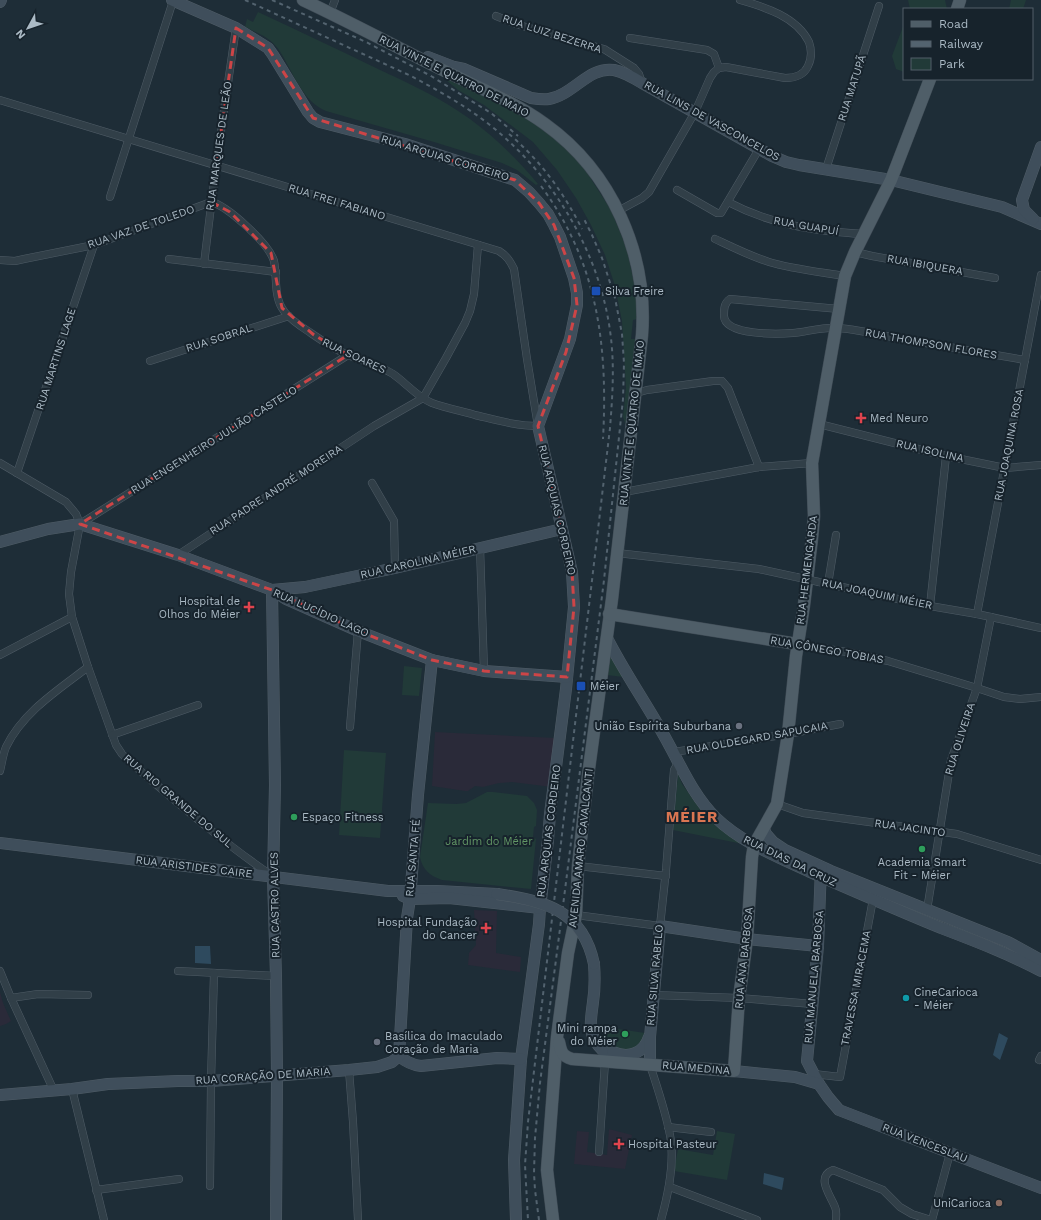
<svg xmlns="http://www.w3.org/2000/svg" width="1041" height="1220" viewBox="0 0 1041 1220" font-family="'Work Sans',sans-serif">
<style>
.medical{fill:#2a2a39}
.green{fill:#213a38}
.water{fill:#2e4a5e}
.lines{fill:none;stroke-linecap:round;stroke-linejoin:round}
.street-casing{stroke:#4f5c66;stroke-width:8}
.secondary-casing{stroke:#4f5c66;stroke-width:12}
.primary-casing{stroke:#3e4a54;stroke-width:13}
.street{stroke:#313f48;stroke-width:7}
.secondary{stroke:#3f4e5b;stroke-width:11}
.primary{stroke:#4f5e68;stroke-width:12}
.rail{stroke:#53636f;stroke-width:2;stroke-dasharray:4 4;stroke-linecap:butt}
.street-bridge-casing{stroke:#4f5c66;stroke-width:8;stroke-linecap:butt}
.secondary-bridge-casing{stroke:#4f5c66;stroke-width:12;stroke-linecap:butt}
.street-bridge{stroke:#313f48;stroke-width:7}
.secondary-bridge{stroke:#3f4e5b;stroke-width:11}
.marked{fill:none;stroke:#cd4547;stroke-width:3;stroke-dasharray:8 5;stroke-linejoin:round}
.transit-dot{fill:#1a4fb4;stroke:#17232c;stroke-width:1.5}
.health-dot{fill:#e0444e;stroke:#17232c;stroke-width:1.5}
.worship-dot{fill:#6b7280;stroke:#17232c;stroke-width:1.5}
.leisure-dot{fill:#2e9e5b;stroke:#17232c;stroke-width:1.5}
.culture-dot{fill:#0f9aa8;stroke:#17232c;stroke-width:1.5}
.education-dot{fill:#8d6e63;stroke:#17232c;stroke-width:1.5}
.labels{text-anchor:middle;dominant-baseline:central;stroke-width:4;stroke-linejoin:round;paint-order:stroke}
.street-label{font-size:11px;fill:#abbac5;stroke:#17232c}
.poi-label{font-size:11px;fill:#abbac5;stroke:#17232c;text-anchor:start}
.park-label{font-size:11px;fill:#629665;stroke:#17232c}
.district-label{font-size:15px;font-weight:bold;letter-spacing:1px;fill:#da7652;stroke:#17232c}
</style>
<rect width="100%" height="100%" fill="#1e2d37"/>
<g class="medical">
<path d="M435,732l120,6 -3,49 -40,-5 -13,1 -16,4 -8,-1 -7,5h-3l-33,-5z"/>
<path d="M474,910l23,1 -1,42 25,4 -1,15 -52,-7 1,-12 7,-8z"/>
<path d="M0,992l3,11 8,18 -5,3 -6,2z"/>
<path d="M609,1129l23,6 -7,34 -51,-5 3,-33 12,1 -2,20 20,3z"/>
</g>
<g class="green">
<path d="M908,0h37l2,9h-37z"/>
<path d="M1011,0h15l-3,9h-14z"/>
<path d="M258,12c39,18 79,37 118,56 32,15 65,30 94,51 26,19 47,40 68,65l-2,1 -19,-15 -15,-7 -68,-21 -108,-31c-20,-8 -30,-31 -40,-49 -3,-6 -7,-13 -12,-18 -7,-8 -19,-12 -29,-17l2,-8 6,3z"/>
<path d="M904,24v48l-8,-3 -4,-13z"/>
<path d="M440,75l70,32 41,28 31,30 29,45 16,39 8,39 3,30 -1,1 -4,1 -2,19h5l-10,87 -3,-9 3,-29 -4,-67 -7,-35 -10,-31 -14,-30 -15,-27 -19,-28 -24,-28 -49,-37 -26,-15z"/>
<path d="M610,655l13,22 -16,-2z"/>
<path d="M404,666l18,2 -3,28 -17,-1z"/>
<path d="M344,750l42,3 -6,85 -41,-3z"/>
<path d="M678,774l4,10 23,32 43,29 -75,-15z"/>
<path d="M487,792h6l34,4 7,7 3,7 -1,16 -2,1 -1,10 3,2 -5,50 -89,-9c-12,-4 -20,-11 -22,-23l8,-54 28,1 10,-1z"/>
<path d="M599,1026l46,7 -3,7 -10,11c-5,-1 -11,0 -16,-1 -11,-2 -17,-14 -17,-24z"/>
<path d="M717,1131l18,3 -8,46 -53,-9 4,-22 35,6z"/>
</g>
<g class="water">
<path d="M195,946h15l1,18 -16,-1z"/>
<path d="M999,1033l9,5 -8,22 -7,-5z"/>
<path d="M764,1173l20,5 -2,12 -19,-6z"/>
</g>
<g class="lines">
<defs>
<g id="street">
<path d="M330,13l5,-13"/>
<path d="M496,16l23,9 85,24 30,19 5,6 3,9"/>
<path d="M630,38l77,12 7,4 5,14"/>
<path d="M0,100l499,151c8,5 11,10 15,18l13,90 11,67c-22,0 -42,-6 -63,-11 -14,-4 -29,-7 -43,-12 -15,-6 -26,-20 -39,-29 -14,-9 -30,-13 -45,-19 -17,-7 -31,-18 -46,-28 -7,-5 -16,-11 -20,-19 -8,-12 -5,-33 -8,-47 -5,-17 -46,-55 -63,-59l-117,43 -70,14 -9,2 -15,-1"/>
<path d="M826,169l53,-163"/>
<path d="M677,190l40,23h4l38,-64"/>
<path d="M110,197l63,-196"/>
<path d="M728,202c44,23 86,29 136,32"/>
<path d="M618,211l24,-13 7,-6 46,-80 15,-34 4,-6 5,-4 7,-1 59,11c10,0 19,-3 23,-12 4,-8 4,-15 1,-24 -12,-25 -44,-35 -69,-42"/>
<path d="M715,239c17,8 35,17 54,23 23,7 52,10 76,14"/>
<path d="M855,252l17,4 123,22"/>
<path d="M169,259l107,13"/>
<path d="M204,264l12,-99 20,-137"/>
<path d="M839,309l-109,-10c-6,4 -6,10 -6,17 1,20 55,18 69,17 13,-1 33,-7 46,-5 21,2 42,7 63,11 41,7 82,14 123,21"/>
<path d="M150,361l139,-45"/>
<path d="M635,396l5,-4 7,-2 66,-9h9l6,7 31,79"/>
<path d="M819,424l127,32 59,12 36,-3"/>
<path d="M0,463l66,39 10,12 4,10 -9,48 -2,22 3,23 16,50 28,78 6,9 9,9c46,39 90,78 140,112"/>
<path d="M17,473l77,-228"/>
<path d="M372,483l22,38 1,47"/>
<path d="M624,492l135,-25 53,-4"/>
<path d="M80,524l268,-169"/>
<path d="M480,547l4,124"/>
<path d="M617,553l142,16 37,8"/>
<path d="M178,555l196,-129 49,-28 23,-40 19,-35 5,-12 4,-17 4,-49"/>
<path d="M819,582l111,24 47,8 64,14"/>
<path d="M828,584l8,-49"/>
<path d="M930,606l16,-150"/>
<path d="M977,614l64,-339"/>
<path d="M797,644l56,9 35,8 89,27 27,9 16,2 21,-2"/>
<path d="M0,655l72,-38"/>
<path d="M350,727l8,-96"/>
<path d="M112,735l86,-30"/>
<path d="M674,752l114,-18 52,-10"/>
<path d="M0,771c2,-8 3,-17 6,-24 17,-35 52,-57 82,-80"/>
<path d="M777,804l26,9 154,21 84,26"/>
<path d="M578,866l88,10"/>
<path d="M927,910l24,-150 26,-72 14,-71"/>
<path d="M576,915l84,11 6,-56 8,-100 5,-9"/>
<path d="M0,971l11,27 43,93"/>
<path d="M178,971l98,5"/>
<path d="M654,995l85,3 74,6"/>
<path d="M11,998l27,-4 50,1"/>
<path d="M1039,1060l2,-4"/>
<path d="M650,1065c8,25 17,50 21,76 3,27 -3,54 -10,79"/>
<path d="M349,1070l4,52 5,98"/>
<path d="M814,1074l26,3 33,-178"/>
<path d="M72,1089l32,131"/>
<path d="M668,1127l43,5"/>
<path d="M599,1152l6,-90"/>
<path d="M210,1186l1,-105 3,-108"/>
<path d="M670,1187l87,33"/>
<path d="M96,1190l83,-11"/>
<path d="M836,1220c0,-5 1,-9 -1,-13 -4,-11 -20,-30 -2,-37l50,20 17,17 12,7 19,6"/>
<path d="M932,1220l18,-67"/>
</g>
<g id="secondary">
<path d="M172,0l64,28 32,20 5,7 35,57 5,6 7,4 85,22 110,36 14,12 10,11 9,11 6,11 6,12 14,41 3,15v12l-7,34 -32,87 34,146 2,35 -8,82 -16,125 -2,26 -8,68 -1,16 -18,135 -7,101 2,60"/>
<path d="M0,2l1,-2"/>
<path d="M428,57l26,10 10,2 67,29c6,1 12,2 18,1 24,-4 40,-33 65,-29 10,2 20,8 28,13l130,73 14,6 13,3 92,15 111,27 39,17"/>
<path d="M1033,219l-9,-9 -2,-10 19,-53"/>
<path d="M0,542l48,-13 32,-5 98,31 94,35 14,9 72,32 74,29 52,11 83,6"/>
<path d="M272,590l3,195 -2,92 3,99 1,99 -1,145"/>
<path d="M272,590l33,-3 90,-19 167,-39"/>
<path d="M607,638c16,32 37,62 55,94 17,29 30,63 54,86 26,25 62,39 94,54 44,19 87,38 131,56 34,13 68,26 100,43"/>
<path d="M764,829l2,5 7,8 12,8 46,21 177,71 33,18"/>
<path d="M0,843l388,48h49l60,3"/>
<path d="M821,867l-3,79 -11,115 12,23 9,13 11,13 202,78"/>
<path d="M403,896l7,3 39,-1 91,10"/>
<path d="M594,964c1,13 1,25 -1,38 -1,9 -3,19 -2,28 3,15 17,28 32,32"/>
<path d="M613,1052c16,7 31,1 36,-15"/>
<path d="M399,1056l8,-138 3,-19 8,-104 14,-135"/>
<path d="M399,1056c7,6 13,9 22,10l76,-8 24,1"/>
<path d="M650,1065v-28l10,-111 87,13 71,7"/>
<path d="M734,1071l61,6 24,7"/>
<path d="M0,1095l72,-6 36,-5 70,-3h33l138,-11 28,-3 15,-5 7,-6"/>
</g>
<g id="primary">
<path d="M303,0c49,23 97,49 146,73 33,16 67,30 96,51 67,48 103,130 97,211l-30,264 -24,177 -10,90 -2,49 -8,38 -11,84 -10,133 6,50"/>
<path d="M957,9l3,-9"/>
<path d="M609,614l188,30"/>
<path d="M559,1042c2,10 3,14 13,17l162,12 5,-73 8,-59 5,-82 2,-12 23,-41 11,-70 8,-78 8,-51 8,-67 2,-22 -2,-53 33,-187 10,-24 36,-72 39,-101"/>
</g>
</defs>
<use href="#street" class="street-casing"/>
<use href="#secondary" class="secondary-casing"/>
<use href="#primary" class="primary-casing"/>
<use href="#street" class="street"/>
<use href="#secondary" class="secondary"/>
<use href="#primary" class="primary"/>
<g class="rail">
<path d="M245,0l166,76c32,17 64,35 92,60 61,54 103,132 109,213 2,27 0,53 -2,79l-82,694 -3,43 3,55"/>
<path d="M272,0l94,42 65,34 60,37 27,23"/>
<path d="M509,134c31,26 55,59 73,95"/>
<path d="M541,186c57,77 67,160 62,253"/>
<path d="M539,1220l-4,-30 -1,-17 1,-35 5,-55 25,-193 39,-310 19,-181 1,-36 -2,-29 -7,-36 -13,-40 -10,-23 -9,-18"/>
</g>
<defs>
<path id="street-bridge" d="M796,577l23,5"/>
<path id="secondary-bridge" d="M497,894c48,7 86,16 97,70"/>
</defs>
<use href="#street-bridge" class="street-bridge-casing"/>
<use href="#secondary-bridge" class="secondary-bridge-casing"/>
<use href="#street-bridge" class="street-bridge"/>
<use href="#secondary-bridge" class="secondary-bridge"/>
</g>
<path class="marked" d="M236,28l32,20 45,70 202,62 24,23 15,22 20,53 3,27 -11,47 -28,74 34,146 2,35 -7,70 -83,-6 -52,-11 -74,-29 -86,-41 -192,-66 268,-169 -34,-20 -32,-27 -11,-55 -41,-41 -19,-10z"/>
<g class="transit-dot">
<rect x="591" y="286" width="10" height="10" rx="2"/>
<rect x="576" y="681" width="10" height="10" rx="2"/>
</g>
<g class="health-dot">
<path d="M859 412h4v4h4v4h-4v4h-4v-4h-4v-4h4z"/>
<path d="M247 601h4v4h4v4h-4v4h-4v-4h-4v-4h4z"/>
<path d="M484 922h4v4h4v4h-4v4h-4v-4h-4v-4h4z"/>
<path d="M617 1138h4v4h4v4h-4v4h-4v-4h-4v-4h4z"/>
</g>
<g class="worship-dot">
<circle cx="739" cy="726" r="4"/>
<circle cx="377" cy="1042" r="4"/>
</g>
<g class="leisure-dot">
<circle cx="294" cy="817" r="4"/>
<circle cx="922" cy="849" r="4"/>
<circle cx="625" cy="1034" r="4"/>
</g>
<circle class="culture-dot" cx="906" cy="998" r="4"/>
<circle class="education-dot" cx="999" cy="1203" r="4"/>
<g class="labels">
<g class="street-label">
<text transform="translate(552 34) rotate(18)">RUA LUIZ BEZERRA</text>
<text transform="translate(454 76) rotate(27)">RUA VINTE E QUATRO DE MAIO</text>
<text transform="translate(852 88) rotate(-72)">RUA MATUPÃ</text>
<text transform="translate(712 121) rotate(29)">RUA LINS DE VASCONCELOS</text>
<text transform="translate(219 146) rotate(-82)">RUA MARQUES DE LEÃO</text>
<text transform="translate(445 158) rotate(17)">RUA ARQUIAS CORDEIRO</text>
<text transform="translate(337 202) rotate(17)">RUA FREI FABIANO</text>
<text transform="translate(806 226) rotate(10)">RUA GUAPUÍ</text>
<text transform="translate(141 227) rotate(-19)">RUA VAZ DE TOLEDO</text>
<text transform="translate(925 265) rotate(10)">RUA IBIQUERA</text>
<text transform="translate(219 338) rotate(-18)">RUA SOBRAL</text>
<text transform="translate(931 344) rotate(10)">RUA THOMPSON FLORES</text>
<text transform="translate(354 356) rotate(25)">RUA SOARES</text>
<text transform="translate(56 359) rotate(-72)">RUA MARTINS LAGE</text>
<text transform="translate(632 423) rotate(-84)">RUA VINTE E QUATRO DE MAIO</text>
<text transform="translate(214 440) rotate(-32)">RUA ENGENHEIRO JULIÃO CASTELO</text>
<text transform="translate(1009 445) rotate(-79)">RUA JOAQUINA ROSA</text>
<text transform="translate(930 451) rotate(13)">RUA ISOLINA</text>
<text transform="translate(276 490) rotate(-33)">RUA PADRE ANDRÉ MOREIRA</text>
<text transform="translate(557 510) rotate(77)">RUA ARQUIAS CORDEIRO</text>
<text transform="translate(418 562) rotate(-13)">RUA CAROLINA MÉIER</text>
<text transform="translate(807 570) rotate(-83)">RUA HERMENGARDA</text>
<text transform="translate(877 594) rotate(12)">RUA JOAQUIM MÉIER</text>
<text transform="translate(321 613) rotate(24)">RUA LUCÍDIO LAGO</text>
<text transform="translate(827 650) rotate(10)">RUA CÔNEGO TOBIAS</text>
<text transform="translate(757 738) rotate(-10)">RUA OLDEGARD SAPUCAIA</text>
<text transform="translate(960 739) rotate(-72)">RUA OLIVEIRA</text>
<text transform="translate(178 801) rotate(40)">RUA RIO GRANDE DO SUL</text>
<text transform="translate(910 828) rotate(8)">RUA JACINTO</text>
<text transform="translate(549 831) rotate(-83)">RUA ARQUIAS CORDEIRO</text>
<text transform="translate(581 848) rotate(-84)">AVENIDA AMARO CAVALCANTI</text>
<text transform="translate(413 858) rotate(-85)">RUA SANTA FÉ</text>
<text transform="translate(790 861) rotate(26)">RUA DIAS DA CRUZ</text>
<text transform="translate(194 867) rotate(7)">RUA ARISTIDES CAIRE</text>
<text transform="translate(275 905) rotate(-91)">RUA CASTRO ALVES</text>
<text transform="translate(744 958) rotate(-84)">RUA ANA BARBOSA</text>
<text transform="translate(655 975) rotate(-85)">RUA SILVA RABELO</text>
<text transform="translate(814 977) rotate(-85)">RUA MANUELA BARBOSA</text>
<text transform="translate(856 988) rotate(-79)">TRAVESSA MIRACEMA</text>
<text transform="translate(696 1068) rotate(5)">RUA MEDINA</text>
<text transform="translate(263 1076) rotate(-4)">RUA CORAÇÃO DE MARIA</text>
<text transform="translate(925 1143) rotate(21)">RUA VENCESLAU</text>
</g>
<g class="poi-label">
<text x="605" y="291">Silva Freire</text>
<text x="870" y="418">Med Neuro</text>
<text x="240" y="601" text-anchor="end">Hospital de<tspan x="240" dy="13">Olhos do Méier</tspan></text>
<text x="590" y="686">Méier</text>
<text x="731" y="726" text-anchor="end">União Espírita Suburbana</text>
<text x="302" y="817">Espaço Fitness</text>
<text x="922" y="862" text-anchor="middle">Academia Smart<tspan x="922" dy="13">Fit - Méier</tspan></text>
<text x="477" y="922" text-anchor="end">Hospital Fundação<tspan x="477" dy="13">do Cancer</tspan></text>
<text x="914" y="992">CineCarioca<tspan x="914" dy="13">- Méier</tspan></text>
<text x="617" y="1028" text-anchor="end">Mini rampa<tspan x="617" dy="13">do Méier</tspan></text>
<text x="385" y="1036">Basílica do Imaculado<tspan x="385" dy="13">Coração de Maria</tspan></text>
<text x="628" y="1144">Hospital Pasteur</text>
<text x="991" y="1203" text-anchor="end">UniCarioca</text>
</g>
<g class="park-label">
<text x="489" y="841">Jardim do Méier</text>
</g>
<g class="district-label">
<text x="692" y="817">MÉIER</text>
</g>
</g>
<rect x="903" y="8" width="130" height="72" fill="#17232c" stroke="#525f69"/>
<rect x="911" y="21" width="20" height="6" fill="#4f5e68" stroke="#525f69"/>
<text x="939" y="28" font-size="12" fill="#abbac5">Road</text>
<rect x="911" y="41" width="20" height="6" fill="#53636f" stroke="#525f69"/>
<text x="939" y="48" font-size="12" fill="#abbac5">Railway</text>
<rect x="911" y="58" width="20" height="12" fill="#213a38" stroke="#525f69"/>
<text x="939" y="68" font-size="12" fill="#abbac5">Park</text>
<g transform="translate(28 28) rotate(230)" stroke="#17232c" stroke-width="3" paint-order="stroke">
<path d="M0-3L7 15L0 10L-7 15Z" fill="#abbac5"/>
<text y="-6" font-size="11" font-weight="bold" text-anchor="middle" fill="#abbac5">N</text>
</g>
</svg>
